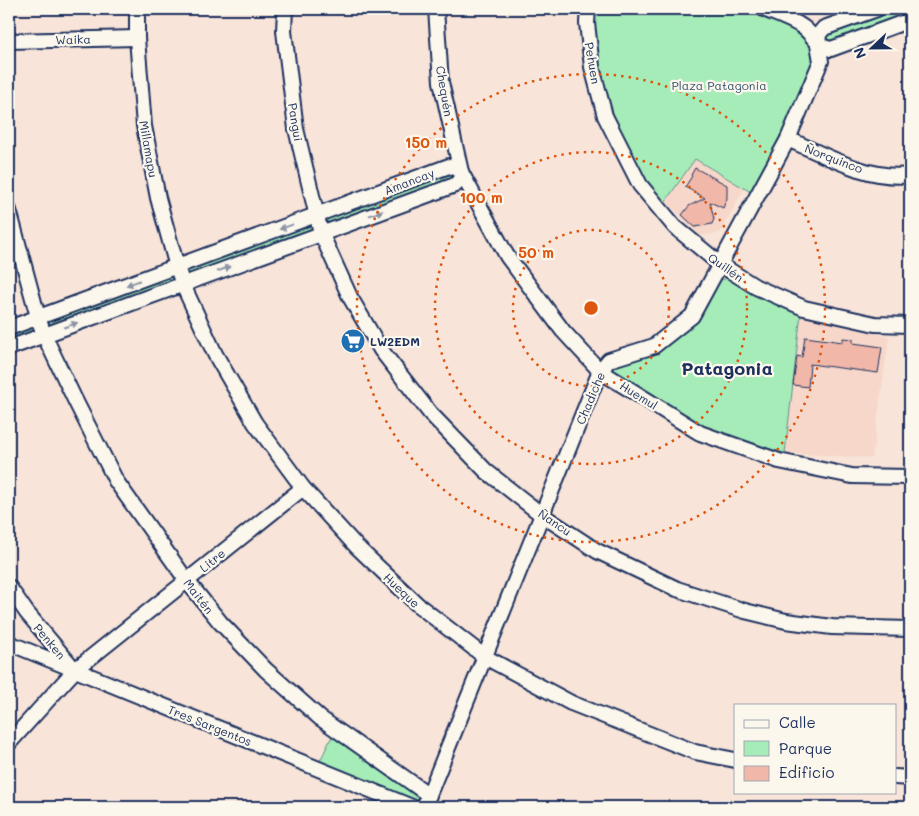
<svg xmlns="http://www.w3.org/2000/svg" width="919" height="816" viewBox="0 0 919 816" font-family="Mali,sans-serif">
<style>
.built{fill:#f6d7ca}
.green{fill:#a6ecb8;stroke:#608e8b}
.building{fill:#f1b8aa;stroke:#1b2f5e}
.lines{fill:none;stroke-linecap:round;stroke-linejoin:round}
.minor-casing{stroke:#1b2f5e;stroke-width:18}
.minor{stroke:#fbf7ec;stroke-width:14}
.oneway{fill:#8b93a5}
.ring{fill:none;stroke:#de5710;stroke-width:2.5;stroke-dasharray:2.5 5}
.labels{text-anchor:middle;dominant-baseline:central;stroke-width:4.5;stroke-linejoin:round;paint-order:stroke}
.street-label{font-size:12px;fill:#1b2f5e;stroke:#fbf7ec}
.park-label{font-size:12px;fill:#375570;stroke:#fbf7ec}
.poi-label{font-size:12px;font-weight:bold;fill:#1b2f5e;stroke:#fbf7ec;text-anchor:start}
.district-label{font-size:18px;font-weight:bold;fill:#1b2f5e;stroke:#fbf7ec}
.centre{fill:#de5710;stroke:#fbf7ec;stroke-width:2.5}
.ring-label{font-size:15px;text-anchor:middle;font-weight:bold;fill:#de5710;stroke:#fbf7ec;stroke-width:4.5;stroke-linejoin:round;paint-order:stroke}
</style>
<rect width="100%" height="100%" fill="#f8e4d8"/>
<filter id="ink" filterUnits="userSpaceOnUse"><feTurbulence type="fractalNoise" baseFrequency=".02" numOctaves="2"/><feDisplacementMap in="SourceGraphic" scale="10" xChannelSelector="R" yChannelSelector="G"/><feConvolveMatrix kernelMatrix="1 2 1 2 8 2 1 2 1" color-interpolation-filters="sRGB"/></filter>
<g filter="url(#ink)">
<g class="built">
<path d="M695,159l49,29 -24,45 -20,3 -34,-35z"/>
<path d="M801,313l44,14 44,10 -17,121 -87,-5z"/>
</g>
<g class="green">
<path d="M595,9h156l48,21 13,16 3,21 -61,127 -59,-35 -32,46 -29,-44 -32,-73 -8,-69z"/>
<path d="M891,9h19v7l-78,29 -7,-4 1,-9z"/>
<path d="M450,171l5,4 -5,6 -124,44 -3,-6z"/>
<path d="M309,223l3,4 -2,5 -120,44h-4l-2,-6z"/>
<path d="M172,275l1,7 -124,45 -3,-3 1,-6z"/>
<path d="M729,278l72,35 -16,140 -20,-5 -55,-17 -104,-62 8,-7 54,-19 32,-27 20,-36z"/>
<path d="M31,325l3,4v3l-25,11v-11z"/>
<path d="M332,736l88,61 -1,4 -2,2 -98,-40z"/>
</g>
<g class="building">
<path d="M695,168l32,17v13l-4,10 -13,-6 4,17 -2,5 -17,3 -13,-12 7,-9 16,-8 -20,-11 7,-11 -1,-1z"/>
<path d="M805,337l38,5v-4l10,1v4l29,4 -4,26 -68,-9 -2,23 -15,-2 4,-29 5,1z"/>
</g>
<g class="lines">
<defs>
<g id="minor">
<path d="M137,9v29l7,88 14,72 19,69 6,18 32,69 40,69 48,65 54,59 61,58 67,52 86,46 124,49 40,8"/>
<path d="M285,9l-1,22 12,98 25,104 29,64 31,53 49,63 56,58 56,44 55,36 80,38 68,22 41,10 46,6 78,2"/>
<path d="M436,9l5,73 20,90 46,84 56,75 37,40 100,62 79,28 73,15 58,1"/>
<path d="M588,9l-1,14 5,44 13,49 35,69 35,42 46,38 35,22 48,21 71,16 35,1"/>
<path d="M764,9c11,5 30,11 40,19 10,8 13,19 27,21l79,-29"/>
<path d="M9,41l128,-3"/>
<path d="M788,139c36,16 82,42 122,36"/>
<path d="M9,210l29,107 6,18 31,65 41,81 71,100 33,41 46,48 54,48 109,77"/>
<path d="M9,328l440,-162 7,2 5,4"/>
<path d="M9,348l446,-163 5,-5 1,-8"/>
<path d="M9,587l18,26 47,56"/>
<path d="M9,643l403,164"/>
<path d="M9,743l66,-73 228,-182"/>
<path d="M895,777l15,1"/>
<path d="M424,807l176,-436 9,-11 45,-14 38,-30 96,-177 33,-78 -3,-17 1,-10 5,-6 53,-19"/>
</g>
</defs>
<use href="#minor" class="minor-casing"/>
<use href="#minor" class="minor"/>
</g>
<defs><path id="oneway-solid" d="M-6-.8H1V-3.2L6.5 0L1 3.2V.8H-6Z" transform="scale(1.25)"/></defs>
<g class="oneway">
<use href="#oneway-solid" transform="translate(376 213) rotate(-20)"/>
<use href="#oneway-solid" transform="translate(286 227) rotate(160)"/>
<use href="#oneway-solid" transform="translate(224 269) rotate(-21)"/>
<use href="#oneway-solid" transform="translate(133 283) rotate(160)"/>
<use href="#oneway-solid" transform="translate(71 325) rotate(-20)"/>
</g>
</g>
<g class="ring">
<circle cx="591" cy="308" r="78"/>
<circle cx="591" cy="308" r="156"/>
<circle cx="591" cy="308" r="234"/>
</g>
<defs>
<symbol id="supermarket-disc" viewBox="-11 -11 22 22"><circle r="9.5" fill="#1f6fb2" stroke="#fbf7ec"/><path d="M-6-5.5h2.5l.6 2H6L4.5 2H-2.5L-4.4-4H-6ZM-1.5 3.2a1.3 1.3 0 1 0 .1 0ZM3 3.2a1.3 1.3 0 1 0 .1 0Z" fill="#fff"/></symbol>
</defs>
<g fill-rule="evenodd">
<use href="#supermarket-disc" x="339" y="327" width="28" height="28"/>
</g>
<g class="labels">
<g class="street-label">
<text transform="translate(73 39) rotate(-2)">Waika</text>
<text transform="translate(593 63) rotate(80)">Pehuen</text>
<text transform="translate(445 91) rotate(80)">Chequén</text>
<text transform="translate(296 122) rotate(81)">Pangui</text>
<text transform="translate(149 149) rotate(80)">Millamapu</text>
<text transform="translate(834 158) rotate(21)">Ñorquinco</text>
<text transform="translate(409 181) rotate(-21)">Amancay</text>
<text transform="translate(726 267) rotate(35)">Quillén</text>
<text transform="translate(639 395) rotate(32)">Huemul</text>
<text transform="translate(590 398) rotate(-67)">Chadiche</text>
<text transform="translate(555 522) rotate(34)">Ñancu</text>
<text transform="translate(212 560) rotate(-39)">Litre</text>
<text transform="translate(402 590) rotate(43)">Hueque</text>
<text transform="translate(199 596) rotate(52)">Maitén</text>
<text transform="translate(50 641) rotate(50)">Penken</text>
<text transform="translate(210 725) rotate(22)">Tres Sargentos</text>
</g>
<g class="park-label">
<text x="719" y="85">Plaza Patagonia</text>
</g>
<g class="poi-label">
<text x="370" y="341">LW2EDM</text>
</g>
<g class="district-label">
<text x="727" y="368">Patagonia</text>
</g>
</g>
<circle cx="591" cy="308" r="8" class="centre"/>
<g class="ring-label">
<text x="426" y="148">150 m</text>
<text x="481" y="203">100 m</text>
<text x="536" y="258">50 m</text>
</g>
<rect width="919" height="816" fill="none" stroke="#fbf7ec" stroke-width="30"/>
<rect x="15" y="15" width="889" height="786" fill="none" stroke="#1b2f5e" stroke-width="2" filter="url(#ink)"/>
<rect x="734" y="704" width="162" height="90" fill="#fbf7ec" stroke="#a1a7b3"/>
<rect x="744" y="720" width="25" height="8" fill="#fbf7ec" stroke="#a1a7b3"/>
<text x="779" y="728" font-size="15" fill="#1b2f5e">Calle</text>
<rect x="744" y="741" width="25" height="15" fill="#a6ecb8" stroke="#a1a7b3"/>
<text x="779" y="754" font-size="15" fill="#1b2f5e">Parque</text>
<rect x="744" y="766" width="25" height="15" fill="#f1b8aa" stroke="#a1a7b3"/>
<text x="779" y="778" font-size="15" fill="#1b2f5e">Edificio</text>
<g transform="translate(872 48) rotate(248)" stroke="#fbf7ec" stroke-width="4" paint-order="stroke">
<path d="M0-4L9 19L0 12L-9 19Z" fill="#1b2f5e"/>
<text y="-8" font-size="14" font-weight="bold" text-anchor="middle" fill="#1b2f5e">N</text>
</g>
</svg>
